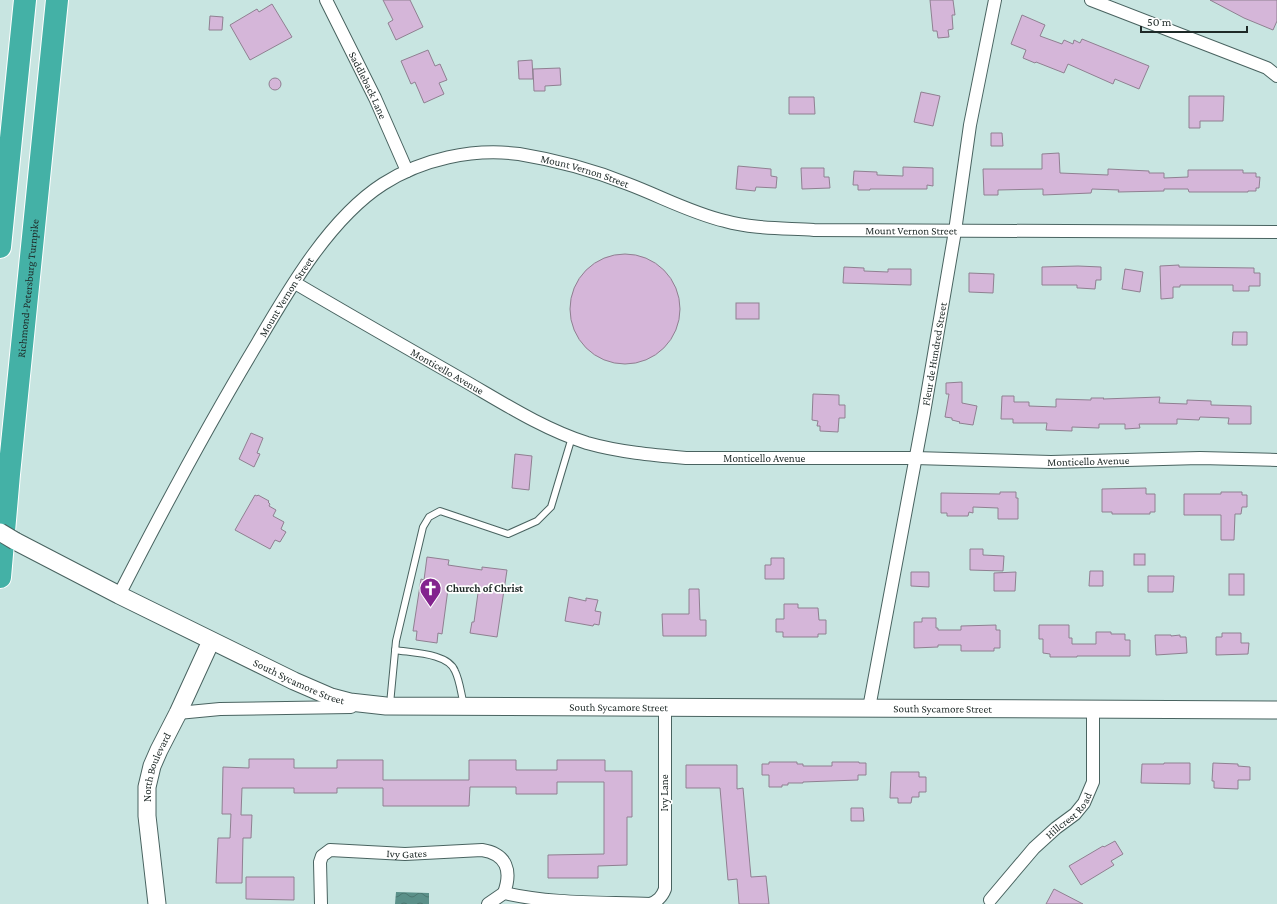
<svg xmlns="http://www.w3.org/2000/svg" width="1277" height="904" viewBox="0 0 1277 904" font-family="'Crimson Pro',serif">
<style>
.water{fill:url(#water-waves)}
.building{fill:#d5b6d9;stroke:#8f8091}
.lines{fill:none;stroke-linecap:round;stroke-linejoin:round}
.lane-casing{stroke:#496360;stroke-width:8}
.street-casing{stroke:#496360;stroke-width:14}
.secondary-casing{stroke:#496360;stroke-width:19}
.highway-casing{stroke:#fff;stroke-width:24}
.lane{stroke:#fff;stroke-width:6}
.street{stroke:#fff;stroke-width:12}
.secondary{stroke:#fff;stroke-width:17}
.highway{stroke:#44b1a6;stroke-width:22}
.secondary-bridge-casing{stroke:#496360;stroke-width:19;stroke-linecap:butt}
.secondary-bridge{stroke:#fff;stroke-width:17}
.labels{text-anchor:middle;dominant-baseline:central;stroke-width:3.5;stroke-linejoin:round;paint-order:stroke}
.street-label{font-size:11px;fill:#1e2927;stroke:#fff}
.poi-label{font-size:11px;font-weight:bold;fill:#1e2927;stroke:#fff;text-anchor:start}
</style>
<defs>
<pattern id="water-waves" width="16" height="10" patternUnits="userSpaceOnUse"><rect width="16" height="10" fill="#5a9089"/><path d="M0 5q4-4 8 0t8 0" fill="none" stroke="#4a7670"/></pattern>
</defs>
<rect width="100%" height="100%" fill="#c8e5e1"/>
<path class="water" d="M396,892l33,1v11h-34z"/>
<g class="building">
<path d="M383,0h27l13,27 -27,13 -8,-17 5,-3z"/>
<path d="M930,0h23l2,15h-3l1,14 -5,1 1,7 -11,1 -1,-7h-4z"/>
<path d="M1210,0h67v21l-4,9 -29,-12z"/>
<path d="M272,4l20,33 -42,23 -20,-35 27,-16 2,3z"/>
<path d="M1022,15l23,10 -5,11 22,8 2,-4 9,4 1,-4 6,3 2,-4 67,27 -10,23 -24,-10 -2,5 -45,-20 -4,9 -28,-11 -1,1 -12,-5 3,-8 -15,-6z"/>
<path d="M210,16l13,1 -1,13h-13z"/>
<path d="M428,50l7,16 5,-2 7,16 -8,3 5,11 -20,9 -9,-21 -4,2 -10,-23z"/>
<path d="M532,60l1,19h-14l-1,-18z"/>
<path d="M560,68l1,17 -16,1v5h-11l-1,-22z"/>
<circle cx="275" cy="84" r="6"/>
<path d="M921,92l19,4 -7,30 -19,-4z"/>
<path d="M1189,96h35l-1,25h-23v7h-11z"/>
<path d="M789,97h25l1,17h-26z"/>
<path d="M991,133h11l1,13h-12z"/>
<path d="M1059,153l1,20 48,2v-6l41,2v2h15v5l24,-1v-7h55v3h13v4h4l-1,11h-3v3h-8v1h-59l-1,-3h-24v2l-46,1 1,-2 -27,-1 -1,4 -48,2v-6l-45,1v5h-14l-1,-26h59v-15z"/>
<path d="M738,166l33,3v7l6,1 -1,11 -20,-1 -1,4 -19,-2z"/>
<path d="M903,167l30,1v18l-6,-1v4h-57v1h-12v-5h-5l1,-14 23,1v3l26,1z"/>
<path d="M801,168h23v9h5l1,11 -28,1z"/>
<circle cx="625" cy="309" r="55"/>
<path d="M1179,265v2l75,1v5h6v13h-11v5h-16v-6h-53v2h-7v11l-12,1 -1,-33z"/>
<path d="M1078,266l23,1v13h-5l-1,9 -16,-1h-2v-3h-35v-18z"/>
<path d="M844,267l20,1v3l24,1v-3h23v16l-68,-2z"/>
<path d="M1125,269l18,3 -3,20 -18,-3z"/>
<path d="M969,273l25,1 -1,19 -24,-1z"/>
<rect x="736" y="303" width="23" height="16"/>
<path d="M1233,332h14v13h-15z"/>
<path d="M962,382v21l15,3 -4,19 -14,-2 1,-1 -8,-2v-2l-7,-1 4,-23h-3v-11z"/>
<path d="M813,394l26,1v10h6v13h-6l-1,14 -18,-1v-5h-3l1,-5 -6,-1z"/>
<path d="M1002,396h12v6h15v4l27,1v-8l35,1v-2h13l-1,1 57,-2 -1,6 28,1v-4l24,1v4l40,1v18h-23l1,-6 -29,-1 -1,3 -22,-1v5h-38l1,4 -15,1v-5h-26v4l-27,-1v4l-26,-1 1,-7h-34v-4h-12z"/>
<path d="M251,433l12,5 -6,15 3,1 -6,13 -15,-8z"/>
<path d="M515,454l17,2 -3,34 -17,-2z"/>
<path d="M1146,488v6h9v18h-5v2h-38v-2h-10v-23z"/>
<path d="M1000,492h16v6h2v21h-20v-11l-25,-1v6l-4,-1 -1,4h-21v-3h-6v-20l59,1z"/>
<path d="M1221,492h21v3h5v12h-5l-1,7h-6l-1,26h-13v-25h-37v-21h37z"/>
<path d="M255,495l2,1 1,-1 11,6 -1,1 2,2 -1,2 7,4 -3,6 11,6 -3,7 5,3 -6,10 -5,-2 -5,9 -35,-19z"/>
<path d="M970,549h13v6l21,1 -1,15 -33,-1z"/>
<rect x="1134" y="554" width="11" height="11"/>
<path d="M427,557l22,3 -1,5 34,5v-3l25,3 -10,67 -27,-4 2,-11h2l4,-29 -30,-4 -6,45 -4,-1 -1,10 -21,-3 1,-9h-4l8,-52 3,1z"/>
<path d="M771,558h13v21h-19v-14h6z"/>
<path d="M1090,571h13v15h-14z"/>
<path d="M911,572h18v15l-18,-1z"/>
<path d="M1016,572l-1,19h-21v-18z"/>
<rect x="1229" y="574" width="15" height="21"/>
<path d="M1148,576h26l-1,16h-25z"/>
<path d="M689,589h10l1,31h6v16h-43l-1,-22h27z"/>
<path d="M569,597l17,4v-3l12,2 -3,11 6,1 -2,13 -5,-1 -1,2 -28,-5z"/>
<path d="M784,604h14v4h20l1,12h7v14h-8v3h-35v-5h-7v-13h8z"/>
<path d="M922,618h14v10h2v2h23v-4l35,-1v5h4v18h-6v3h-33v-6h-23v2l-24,1v-26h8z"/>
<path d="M1039,625h30v13h3v6h24v-12h15v2h14v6h5v16h-53v1h-27v-3l-7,-1v-14h-4z"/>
<path d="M1222,633h19v10h8l-1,11 -32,1v-18h6z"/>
<path d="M1155,635h16v1l9,-1v2h6l1,16 -31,2z"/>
<path d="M249,759h45v9h43v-8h46v20h86v-20h47v10h41v-10h48v11h27v46h-5v48l-29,1v12h-50v-23l56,-1v-72h-47v12h-41v-7h-46l-1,19h-86v-18h-46v5h-43v-5h-52l-1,27h11l-1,23h-8l-1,45h-26l2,-45h12l1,-24h-9l1,-47 26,1z"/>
<path d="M769,762h28v2h6v2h29v-4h27v1h7v12h-8v5l-55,2v1h-15v2h-6v2h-13v-12h-7v-11h7z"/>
<path d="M1164,763h26v21l-49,-1 1,-19h22z"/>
<path d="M1213,763l25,1v2l12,1v13h-12v9l-24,-1v-7h-2z"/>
<path d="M686,765h51v24l6,-1 8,89 15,-1 3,28h-30l-2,-25 -9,1 -8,-92h-34z"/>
<path d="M891,772h28v5h7v15h-7v5h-7l-1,6h-13v-5h-8z"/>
<path d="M851,808h12l1,13h-13z"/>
<path d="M1115,841l8,13 -12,7 3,4 -33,20 -12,-19 34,-20 1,1z"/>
<path d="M246,877h48v23l-48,-1z"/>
<path d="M1054,889l29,15h-37z"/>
</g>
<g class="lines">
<defs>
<g id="lane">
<path d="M395,650c17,3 53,3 60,21 5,10 6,23 9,34"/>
<path d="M390,704l6,-63 27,-114 6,-10 11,-6 68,23 29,-13 14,-14 21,-70"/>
</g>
<g id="street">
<path id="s1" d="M326,0l49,98 32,73"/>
<path d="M1091,0l176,68 10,8"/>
<path id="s2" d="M295,283c56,33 112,65 168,97 40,23 80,49 124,63 32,9 65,12 99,15h229l136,4 149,-4 77,2"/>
<path id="s3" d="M119,595c44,-86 89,-170 139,-253 31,-53 72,-124 125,-158 39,-25 89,-36 136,-30 37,6 74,16 109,30 32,12 63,29 97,37 28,8 59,7 89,9l463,2"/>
<path id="s4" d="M869,708l55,-295 31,-182 15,-106 25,-125"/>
<path d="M178,713l42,-4 131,-2"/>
<path id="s5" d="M990,900l44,-52 22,-20 19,-14 9,-11 9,-21v-73"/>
<path id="s6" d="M321,904l-1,-42 2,-6 8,-6 75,4 77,-4c25,4 30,21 22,43"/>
<path d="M488,904l16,-11c47,11 98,9 146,11 8,-3 12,-7 15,-15v-182"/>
</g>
<g id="secondary">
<path id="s7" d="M15,541l104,54 175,86 37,16 19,5 36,4 891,4"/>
<path id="s8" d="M157,904l-10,-88v-29l5,-21 7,-16 19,-37 33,-72"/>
</g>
<g id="highway">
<path d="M0,247l25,-247"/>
<path id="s9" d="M0,577l9,-103 48,-474"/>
</g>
</defs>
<use href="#lane" class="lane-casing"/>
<use href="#street" class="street-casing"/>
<use href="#secondary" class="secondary-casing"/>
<use href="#highway" class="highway-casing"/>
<use href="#lane" class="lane"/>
<use href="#street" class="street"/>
<use href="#secondary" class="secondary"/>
<use href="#highway" class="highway"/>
<defs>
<path id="secondary-bridge" d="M0,532l15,9"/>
</defs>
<use href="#secondary-bridge" class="secondary-bridge-casing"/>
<use href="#secondary-bridge" class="secondary-bridge"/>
</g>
<defs>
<symbol id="church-pin" viewBox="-11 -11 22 30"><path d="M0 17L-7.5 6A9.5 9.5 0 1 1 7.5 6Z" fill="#83238e" stroke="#fff"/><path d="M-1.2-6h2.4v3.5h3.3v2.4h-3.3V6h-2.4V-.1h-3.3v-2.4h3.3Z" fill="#fff"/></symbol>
</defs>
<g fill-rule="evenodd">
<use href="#church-pin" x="418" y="576" width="25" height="34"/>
</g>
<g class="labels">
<g class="street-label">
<text stroke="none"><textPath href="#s1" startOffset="95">Saddleback Lane</textPath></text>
<text stroke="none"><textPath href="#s3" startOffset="702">Mount Vernon Street</textPath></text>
<text stroke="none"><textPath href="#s3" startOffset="1038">Mount Vernon Street</textPath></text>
<text stroke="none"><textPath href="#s9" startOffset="290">Richmond-Petersburg Turnpike</textPath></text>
<text stroke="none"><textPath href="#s3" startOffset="342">Mount Vernon Street</textPath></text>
<text stroke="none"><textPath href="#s4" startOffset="360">Fleur de Hundred Street</textPath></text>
<text stroke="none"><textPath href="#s2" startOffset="176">Monticello Avenue</textPath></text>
<text stroke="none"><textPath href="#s2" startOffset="512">Monticello Avenue</textPath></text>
<text stroke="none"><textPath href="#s2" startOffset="836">Monticello Avenue</textPath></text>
<text stroke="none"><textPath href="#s7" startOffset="317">South Sycamore Street</textPath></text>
<text stroke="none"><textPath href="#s7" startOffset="641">South Sycamore Street</textPath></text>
<text stroke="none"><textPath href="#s7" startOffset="965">South Sycamore Street</textPath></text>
<text stroke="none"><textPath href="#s8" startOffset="139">North Boulevard</textPath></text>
<text transform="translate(664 793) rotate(-90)">Ivy Lane</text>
<text stroke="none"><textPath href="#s5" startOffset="116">Hillcrest Road</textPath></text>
<text stroke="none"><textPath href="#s6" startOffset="135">Ivy Gates</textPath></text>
</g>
<g class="poi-label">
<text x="446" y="588">Church of Christ</text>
</g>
</g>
<path d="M1141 26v6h106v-6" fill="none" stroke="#1e2927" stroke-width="2"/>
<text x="1147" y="26" font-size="12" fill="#1e2927" stroke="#ffffff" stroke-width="3" paint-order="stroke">50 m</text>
</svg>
